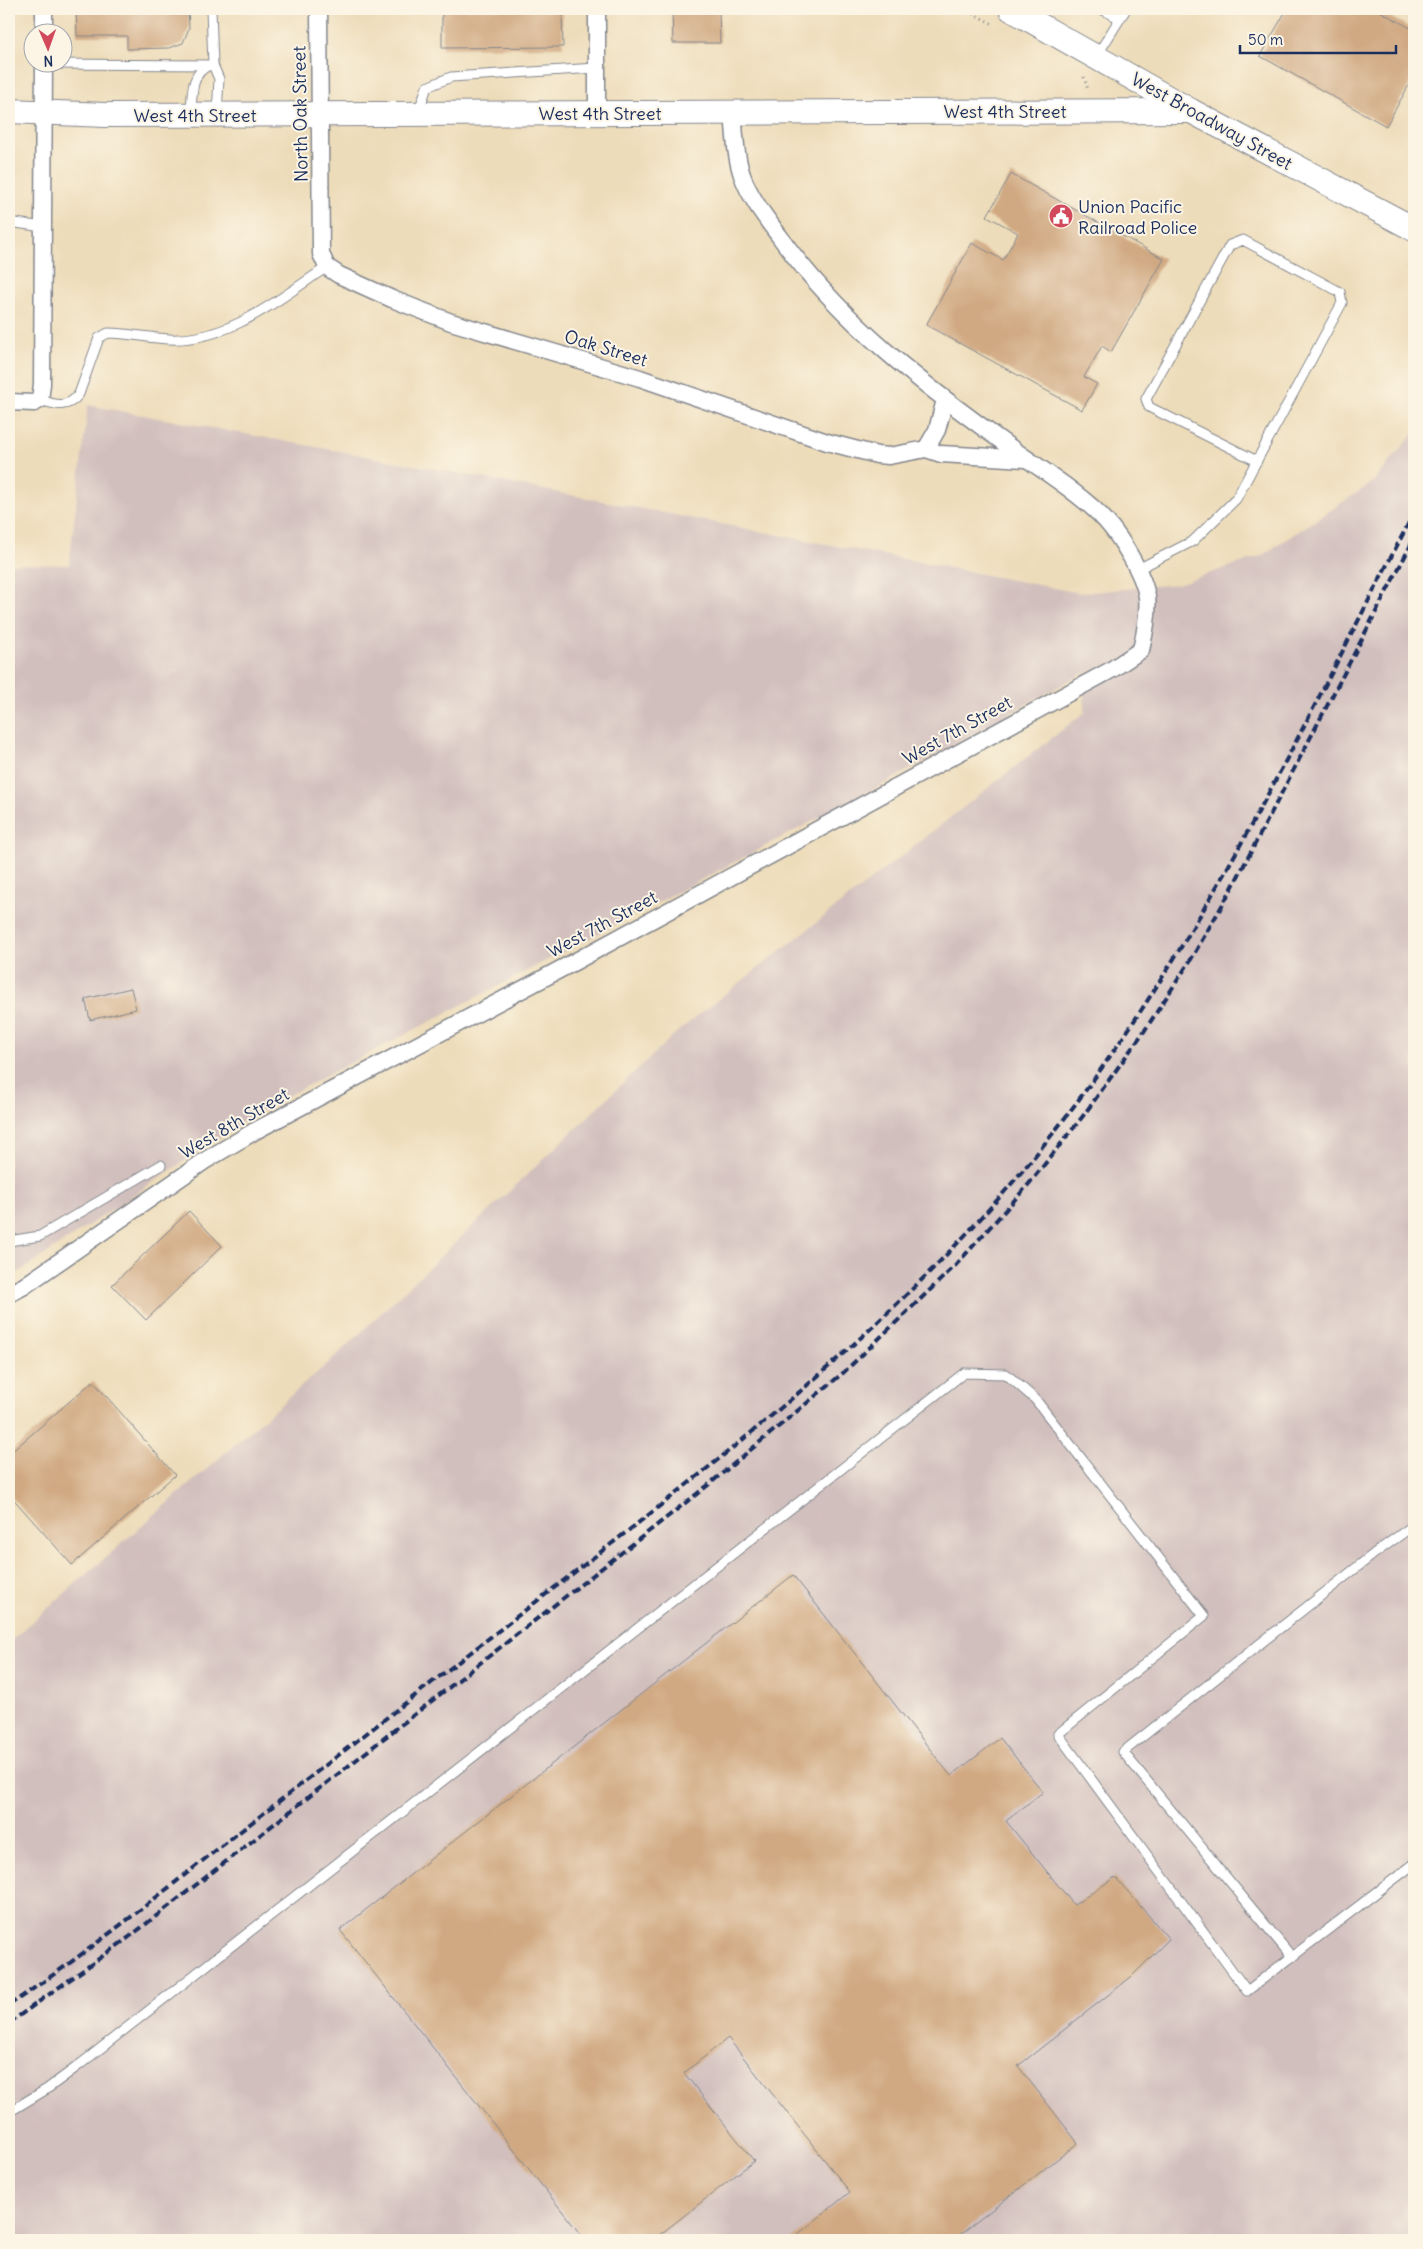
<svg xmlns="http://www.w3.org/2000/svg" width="1423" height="2249" viewBox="0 0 1423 2249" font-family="Delius,sans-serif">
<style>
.industrial{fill:#d1bfbd}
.building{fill:#d0a982}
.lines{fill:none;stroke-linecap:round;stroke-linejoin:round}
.lane-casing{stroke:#84868c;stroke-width:11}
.street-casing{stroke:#84868c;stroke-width:19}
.secondary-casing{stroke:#84868c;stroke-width:26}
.path{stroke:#84868c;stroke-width:3;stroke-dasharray:1 4;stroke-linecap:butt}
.lane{stroke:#fff;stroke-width:9}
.street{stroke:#fff;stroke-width:16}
.secondary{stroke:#fff;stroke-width:24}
.rail{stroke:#1b2f5e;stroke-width:4;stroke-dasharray:8 4;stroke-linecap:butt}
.labels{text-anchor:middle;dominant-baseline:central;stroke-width:4;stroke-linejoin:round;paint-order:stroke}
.street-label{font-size:18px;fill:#1b2f5e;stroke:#fcf5e5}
.poi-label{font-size:18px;fill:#1b2f5e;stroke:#fcf5e5;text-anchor:start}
</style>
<rect width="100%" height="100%" fill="#fcf5e5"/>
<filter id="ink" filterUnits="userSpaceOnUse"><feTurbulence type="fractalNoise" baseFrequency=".02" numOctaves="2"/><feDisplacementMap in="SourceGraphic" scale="10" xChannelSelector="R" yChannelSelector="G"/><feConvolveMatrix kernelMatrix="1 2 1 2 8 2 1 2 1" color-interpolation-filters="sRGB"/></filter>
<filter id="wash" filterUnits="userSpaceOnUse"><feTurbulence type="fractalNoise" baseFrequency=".0096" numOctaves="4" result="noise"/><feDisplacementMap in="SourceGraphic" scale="20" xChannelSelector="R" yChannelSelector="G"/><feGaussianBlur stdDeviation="1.12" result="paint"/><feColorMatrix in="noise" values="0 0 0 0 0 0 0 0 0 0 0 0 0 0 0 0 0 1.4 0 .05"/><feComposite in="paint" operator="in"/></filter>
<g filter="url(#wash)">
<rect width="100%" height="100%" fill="#eddcb9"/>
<path class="industrial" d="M88,405l332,61 660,127 98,-9 83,-28 111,-73 42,-50v1807h-1405v-598l326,-285 342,-325 408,-320 -2,-39 -203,113 -621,325 -246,165h-4v-712l60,1z"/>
<g id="blocks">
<g class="building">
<path d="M76,9h112l1,19 -6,15 -14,5 -42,1v-13h-50z"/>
<path d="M442,9h120l1,38 -121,1z"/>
<path d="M672,9h47l1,34h-47z"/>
<path d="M1287,9h89l38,21v46l-28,50 -126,-70z"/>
<path d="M1011,174l153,85 -53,93 -9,-6 -18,31 13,7 -15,26 -156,-85 46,-82 31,17 15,-27 -31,-17z"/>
<path d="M131,988l5,21 -46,11 -5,-21z"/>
<path d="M189,1211l33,35 -76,74 -34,-35z"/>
<path d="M93,1381l82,94 -103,90 -63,-71v-40z"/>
<path d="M793,1575l158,201 49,-38 43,54 -37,29 68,84 41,-28 54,62 -38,38 -113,89 60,77 -125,97h-162l59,-48 -122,-154 -44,35 70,88 -101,79h-68l-245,-310z"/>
</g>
</g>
</g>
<g filter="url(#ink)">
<use href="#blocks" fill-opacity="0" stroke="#84868c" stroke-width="1"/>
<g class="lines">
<defs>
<g id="lane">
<path d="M211,9l2,56 6,14 -2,35"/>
<path d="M1101,9l18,9"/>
<path d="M1096,57l30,-48"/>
<path d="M44,64l169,1"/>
<path d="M418,113l9,-26 24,-10 146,-9"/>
<path d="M191,115c1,-18 -1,-43 19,-50"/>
<path d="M9,222l34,5"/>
<path d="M40,400c15,5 28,9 39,-6l20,-56 9,-5c20,0 40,5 61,6 60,3 111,-41 158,-72"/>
<path d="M1136,570l57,-29 43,-42 106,-196 -2,-11 -97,-52 -13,5 -84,154 3,8 108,54"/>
<path d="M9,1241l31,-5 121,-71"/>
<path d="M1292,1957l-169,-205 252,-199 39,-28"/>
<path d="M9,2112l38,-23 31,-23 886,-693 42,1 29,25 169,217 -146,118 189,257 167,-127"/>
</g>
<g id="street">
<path d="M319,9l2,245 6,13 12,8 53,24 59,23 189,56 187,64 50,13 12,1 37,-7 15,5 85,5"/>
<path d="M597,9v104"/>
<path d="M44,32v-23"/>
<path d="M9,402l25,1 6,-3 2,-16 2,-322"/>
<path d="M926,449l11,-19 8,-30"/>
<path d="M9,1294l15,-8 182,-126 49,-29 321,-170 535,-291 30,-20c4,-17 8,-36 6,-53 -3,-22 -26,-59 -41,-76 -23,-26 -70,-55 -99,-76 -85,-61 -166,-123 -227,-208 -14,-19 -30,-39 -38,-62 -7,-20 -7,-42 -9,-63"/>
</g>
<g id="secondary">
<path d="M1011,9l180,102 223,118"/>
<path d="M9,111l96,4 1086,-4"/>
</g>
</defs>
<use href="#lane" class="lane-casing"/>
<use href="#street" class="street-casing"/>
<use href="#secondary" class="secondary-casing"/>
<g class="path">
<path d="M964,9l31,16"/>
<path d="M1084,77l4,13"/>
</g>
<use href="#lane" class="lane"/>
<use href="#street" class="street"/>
<use href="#secondary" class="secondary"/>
<g class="rail">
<path d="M9,2005c70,-46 135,-98 201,-150 85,-66 171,-133 256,-199 200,-156 411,-306 572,-504 157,-193 261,-420 376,-639"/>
<path d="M9,2023l119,-85 579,-452 136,-113 112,-107 73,-81 55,-69 62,-86 45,-69 41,-71 183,-351"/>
</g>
</g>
</g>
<defs>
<symbol id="civic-disc" viewBox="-11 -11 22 22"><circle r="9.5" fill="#d1495b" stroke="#fcf5e5"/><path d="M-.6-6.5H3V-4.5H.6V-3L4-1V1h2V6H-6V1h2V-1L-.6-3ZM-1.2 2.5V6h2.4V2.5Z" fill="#fff"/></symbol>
</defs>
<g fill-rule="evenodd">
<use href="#civic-disc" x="1047" y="202" width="28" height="28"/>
</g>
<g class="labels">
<g class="street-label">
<text x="1005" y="111">West 4th Street</text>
<text x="600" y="113">West 4th Street</text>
<text transform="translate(300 114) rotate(-91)">North Oak Street</text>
<text x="195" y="115">West 4th Street</text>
<text transform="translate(1212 121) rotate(29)">West Broadway Street</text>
<text transform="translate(606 348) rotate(17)">Oak Street</text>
<text transform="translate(957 730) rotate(-29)">West 7th Street</text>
<text transform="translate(602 924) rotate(-28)">West 7th Street</text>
<text transform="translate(234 1123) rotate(-30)">West 8th Street</text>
</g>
<g class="poi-label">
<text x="1078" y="206">Union Pacific<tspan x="1078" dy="21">Railroad Police</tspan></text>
</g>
</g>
<rect width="1423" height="2249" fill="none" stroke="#fcf5e5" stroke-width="30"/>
<g transform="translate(48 48) rotate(178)"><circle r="24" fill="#fcf5e5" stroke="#a2a6af"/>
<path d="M0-4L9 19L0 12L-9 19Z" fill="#d1495b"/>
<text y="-8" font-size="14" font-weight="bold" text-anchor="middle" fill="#1b2f5e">N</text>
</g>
<path d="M1240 45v8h156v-8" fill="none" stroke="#1b2f5e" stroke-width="2.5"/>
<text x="1248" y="45" font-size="15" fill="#1b2f5e" stroke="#fcf5e5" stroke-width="4" paint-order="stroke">50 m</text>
</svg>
